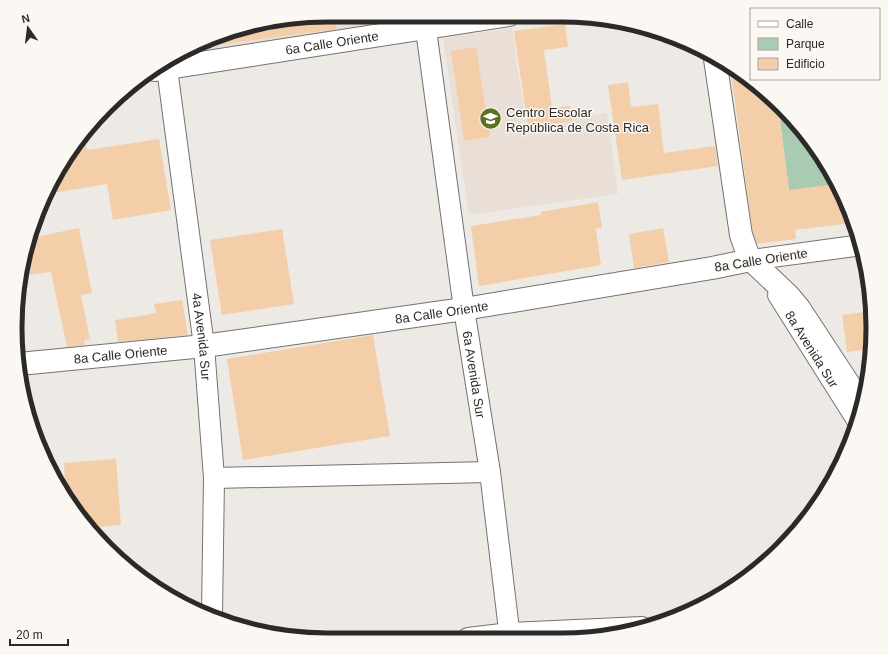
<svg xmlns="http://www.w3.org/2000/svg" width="888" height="655" viewBox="0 0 888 655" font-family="Helvetica,sans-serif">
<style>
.built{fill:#e9dfd6}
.green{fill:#a8cbb1}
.building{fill:#f3cea8}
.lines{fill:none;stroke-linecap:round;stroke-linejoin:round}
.minor-casing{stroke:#76726f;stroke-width:22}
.major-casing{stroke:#76726f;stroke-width:24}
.minor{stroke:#fff;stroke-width:20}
.major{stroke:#fff;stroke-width:22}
.labels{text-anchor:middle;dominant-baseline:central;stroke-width:3;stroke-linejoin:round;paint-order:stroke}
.street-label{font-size:13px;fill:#2c2a29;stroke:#fbf7f3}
.poi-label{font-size:13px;fill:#2c2a29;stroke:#fbf7f3;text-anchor:start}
.rim{fill:none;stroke:#2c2a29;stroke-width:5}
</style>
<rect width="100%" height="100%" fill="#edeae6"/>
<g class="built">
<path d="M328,15h165l-322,42 75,-31z"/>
<path d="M512,28l14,97 81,-12 11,81 -149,21 -26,-177z"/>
</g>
<path class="green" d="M790,120l19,17 28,47 -48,7 -9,-70z"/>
<g class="building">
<path d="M328,15h5l4,14 -124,16 -2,-5 35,-14z"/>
<path d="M565,24l3,23 -24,3 8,58 18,-2 2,15 -44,6 -14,-96z"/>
<path d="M476,47l14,90 -26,4 -13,-90z"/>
<path d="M730,66l4,2 56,52 -10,1 9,69 48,-6 4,5 12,34 -58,7 1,9 -39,5 -4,-11z"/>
<path d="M628,82l3,25 27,-3 6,49 51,-7 3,20 -96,14 -14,-95z"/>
<path d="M84,134l3,16 72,-11 12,71 -58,10 -6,-36 -61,10 1,-5z"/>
<path d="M598,202l4,26 -6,1 5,36 -122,21 -8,-60 70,-11v-3z"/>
<path d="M79,228l13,65 -11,2 9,44 -6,1 1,5 -18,2 -16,-75 -31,4 1,-10 10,-28z"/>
<path d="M663,228l6,34 -35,6 -5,-34z"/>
<path d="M282,229l12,75 -72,11 -12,-75z"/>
<path d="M182,300l6,35 -70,7 -3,-22 41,-7 -2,-9z"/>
<path d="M872,311l-1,38 -24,3 -5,-37z"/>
<path d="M373,335l17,101 -147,24 -16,-101z"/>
<path d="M116,459l5,66 -32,3 -10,-10 -13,-23 -2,-32z"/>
</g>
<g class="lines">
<defs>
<g id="minor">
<path id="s1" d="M424,15l40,294 26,163 20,166"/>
<path id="s2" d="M166,61l38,285 10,132 -2,137"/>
<path d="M751,260l111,-15"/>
<path id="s3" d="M778,295l80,127"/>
<path d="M214,478l276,-6"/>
<path d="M468,638l42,-5 132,-6"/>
</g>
<g id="major">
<path d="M715,59l26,176 7,20 3,5 38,36 10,12 63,96"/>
<path id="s4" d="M155,70l354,-55"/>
<path id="s5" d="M19,364l185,-18 260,-37 248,-41 39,-8"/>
</g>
</defs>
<use href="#minor" class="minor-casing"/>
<use href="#major" class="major-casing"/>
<use href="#minor" class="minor"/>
<use href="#major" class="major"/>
</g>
<defs>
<symbol id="school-disc" viewBox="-11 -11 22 22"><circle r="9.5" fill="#5c7121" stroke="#fbf7f3"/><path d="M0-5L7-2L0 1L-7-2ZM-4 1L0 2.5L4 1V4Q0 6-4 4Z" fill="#fff"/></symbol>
</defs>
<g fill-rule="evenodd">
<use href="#school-disc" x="478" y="106" width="25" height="25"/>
</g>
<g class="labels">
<g class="street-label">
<text stroke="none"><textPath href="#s4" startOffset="179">6a Calle Oriente</textPath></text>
<text transform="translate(761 260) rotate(-9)">8a Calle Oriente</text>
<text stroke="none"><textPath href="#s5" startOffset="426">8a Calle Oriente</textPath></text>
<text stroke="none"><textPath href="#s2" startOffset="278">4a Avenida Sur</textPath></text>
<text stroke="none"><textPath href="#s3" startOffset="64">8a Avenida Sur</textPath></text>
<text stroke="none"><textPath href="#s5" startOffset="102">8a Calle Oriente</textPath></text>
<text stroke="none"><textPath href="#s1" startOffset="363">6a Avenida Sur</textPath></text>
</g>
<g class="poi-label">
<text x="506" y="112">Centro Escolar<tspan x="506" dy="15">República de Costa Rica</tspan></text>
</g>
</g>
<path d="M0 0H888V655H0ZM327 22H561A305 305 0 0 1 866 327V328A305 305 0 0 1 561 633H327A305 305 0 0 1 22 328V327A305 305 0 0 1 327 22Z" fill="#fbf7f3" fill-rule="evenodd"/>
<path class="rim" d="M327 22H561A305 305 0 0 1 866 327V328A305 305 0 0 1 561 633H327A305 305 0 0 1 22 328V327A305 305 0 0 1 327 22Z"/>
<rect x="750" y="8" width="130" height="72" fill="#fbf7f3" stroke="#a8a5a2"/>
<rect x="758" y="21" width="20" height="6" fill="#ffffff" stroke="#a8a5a2"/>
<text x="786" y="28" font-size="12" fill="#2c2a29">Calle</text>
<rect x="758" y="38" width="20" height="12" fill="#a8cbb1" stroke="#a8a5a2"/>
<text x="786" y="48" font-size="12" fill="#2c2a29">Parque</text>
<rect x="758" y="58" width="20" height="12" fill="#f3cea8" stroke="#a8a5a2"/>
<text x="786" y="68" font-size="12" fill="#2c2a29">Edificio</text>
<g transform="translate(28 28) rotate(346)" stroke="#fbf7f3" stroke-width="3" paint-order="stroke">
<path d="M0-3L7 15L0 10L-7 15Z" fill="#2c2a29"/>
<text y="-6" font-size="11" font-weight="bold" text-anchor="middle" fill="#2c2a29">N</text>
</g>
<path d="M10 639v6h58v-6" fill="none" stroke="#2c2a29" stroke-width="2"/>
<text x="16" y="639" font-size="12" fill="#2c2a29" stroke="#fbf7f3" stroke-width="3" paint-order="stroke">20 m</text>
</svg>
